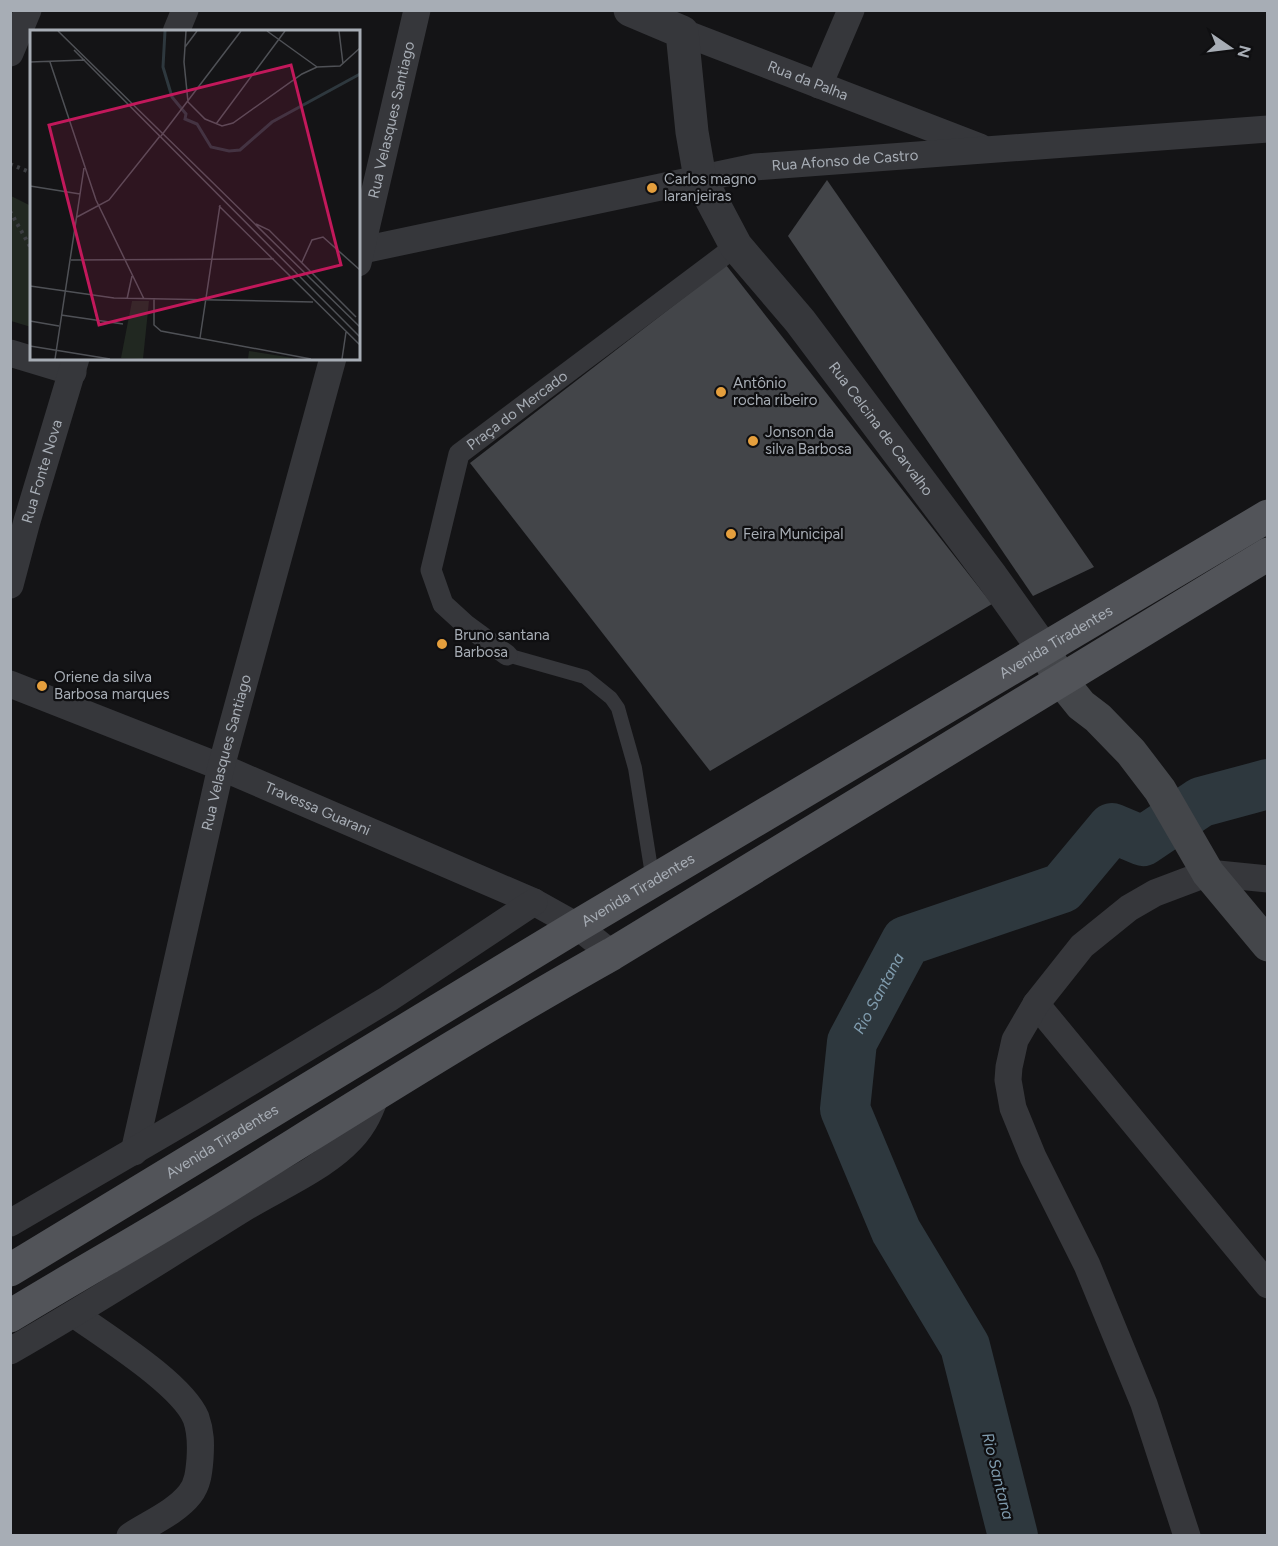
<svg xmlns="http://www.w3.org/2000/svg" width="1278" height="1546" viewBox="0 0 1278 1546" font-family="Figtree,sans-serif">
<style>
.green{fill:#212821}
.lines{fill:none;stroke-linecap:round;stroke-linejoin:round}
.river{stroke:#2e383e;stroke-width:50}
.building{fill:#434549}
.path{stroke:#3c3e42;stroke-width:4;stroke-dasharray:3 4.5;stroke-linecap:butt}
.service{stroke:#36373b;stroke-width:14}
.pedestrian{stroke:#36373b;stroke-width:21}
.minor{stroke:#36373b;stroke-width:27}
.tertiary{stroke:#36373b;stroke-width:33}
.secondary{stroke:#44464a;stroke-width:33}
.primary{stroke:#525459;stroke-width:33}
.poi-dot{fill:#e59f3d;stroke:#0f0f11;stroke-width:2}
.labels{text-anchor:middle;dominant-baseline:central;stroke-width:4.5;stroke-linejoin:round;paint-order:stroke}
.street-label{font-size:15px;fill:#a7adb5;stroke:#0f0f11}
.poi-label{font-size:15px;fill:#a7adb5;stroke:#0f0f11;text-anchor:start}
.water-label{font-size:16px;font-style:italic;fill:#809cae;stroke:#0f0f11}
.inset-river{fill:none;stroke:#2e383e;stroke-width:3}
.inset-road{fill:none;stroke:#4f5156;stroke-width:1.5}
.view{fill:#c2185b;fill-opacity:0.15;stroke:#c2185b;stroke-width:3}
.inset-edge{fill:none;stroke:#a7adb5;stroke-width:3}
</style>
<rect width="100%" height="100%" fill="#141416"/>
<path class="green" d="M11,196l20,10v121l-20,-6z"/>
<g class="lines">
<path class="river" id="s1" d="M1013,1536l-48,-190 -69,-115 -51,-122 7,-67 54,-101 156,-53 50,-60 31,13 58,-39 67,-18"/>
</g>
<g class="building">
<path d="M827,180l267,387 -61,29 -245,-360z"/>
<path d="M726,265l266,339 -282,167 -240,-308z"/>
</g>
<g class="lines">
<g class="path">
<path d="M10,164l22,9"/>
<path d="M10,211l22,39"/>
</g>
<path class="service" d="M507,655l78,22 26,21 7,10 17,60 18,113"/>
<path class="pedestrian" id="s2" d="M507,655l-41,-30 -23,-21 -12,-34 28,-116 277,-208"/>
<g class="minor">
<path d="M176,32l9,-22"/>
<path id="s3" d="M682,32l298,115"/>
<path d="M10,53l18,-43"/>
<path d="M819,85l32,-75"/>
<path id="s4" d="M358,251l397,-84 513,-38"/>
<path id="s5" d="M358,263l59,-253"/>
<path d="M10,353l63,19"/>
<path id="s6" d="M10,585l17,-64 49,-163"/>
<path id="s7" d="M10,684l211,83 313,135 43,24 35,28"/>
<path d="M1036,1004l232,281"/>
<path id="s8" d="M134,1152l87,-385 112,-409"/>
<path d="M10,1223l182,-106 196,-118 146,-97"/>
<path d="M74,1314c32,23 108,70 122,104 5,14 5,26 4,41 -1,12 -2,25 -10,35 -14,18 -40,29 -60,42"/>
<path d="M10,1351c79,-45 154,-93 231,-141 34,-21 75,-38 104,-65 16,-14 24,-30 31,-50"/>
<path d="M1187,1536l-43,-132 -57,-139 -54,-108 -20,-49 -5,-28 1,-13 6,-27 21,-36 46,-58 47,-38 26,-15 53,-20 60,6"/>
</g>
<path class="tertiary" id="s9" d="M630,10l52,22 10,100 8,46 36,68 64,75 192,256 52,73"/>
<path class="secondary" d="M1044,650l16,29 21,26 17,13 33,34 29,38 48,83 60,72"/>
<g class="primary">
<path id="s10" d="M10,1270l567,-344 691,-410"/>
<path d="M10,1316c69,-42 139,-81 207,-123 131,-81 261,-164 395,-239l656,-400"/>
</g>
</g>
<g class="poi-dot">
<circle cx="652" cy="188" r="6"/>
<circle cx="721" cy="392" r="6"/>
<circle cx="753" cy="441" r="6"/>
<circle cx="731" cy="534" r="6"/>
<circle cx="442" cy="644" r="6"/>
<circle cx="42" cy="686" r="6"/>
</g>
<g class="labels">
<g class="street-label">
<text stroke="none"><textPath href="#s3" startOffset="135">Rua da Palha</textPath></text>
<text stroke="none"><textPath href="#s5" startOffset="147">Rua Velasques Santiago</textPath></text>
<text stroke="none"><textPath href="#s4" startOffset="496">Rua Afonso de Castro</textPath></text>
<text stroke="none"><textPath href="#s2" startOffset="310">Praça do Mercado</textPath></text>
<text stroke="none"><textPath href="#s9" startOffset="514">Rua Celcina de Carvalho</textPath></text>
<text stroke="none"><textPath href="#s6" startOffset="118">Rua Fonte Nova</textPath></text>
<text stroke="none"><textPath href="#s10" startOffset="1220">Avenida Tiradentes</textPath></text>
<text stroke="none"><textPath href="#s8" startOffset="410">Rua Velasques Santiago</textPath></text>
<text stroke="none"><textPath href="#s7" startOffset="332">Travessa Guarani</textPath></text>
<text stroke="none"><textPath href="#s10" startOffset="734">Avenida Tiradentes</textPath></text>
<text stroke="none"><textPath href="#s10" startOffset="248">Avenida Tiradentes</textPath></text>
</g>
<g class="poi-label">
<text x="664" y="179">Carlos magno<tspan x="664" dy="17">laranjeiras</tspan></text>
<text x="733" y="383">Antônio<tspan x="733" dy="17">rocha ribeiro</tspan></text>
<text x="765" y="432">Jonson da<tspan x="765" dy="17">silva Barbosa</tspan></text>
<text x="743" y="534">Feira Municipal</text>
<text x="454" y="635">Bruno santana<tspan x="454" dy="17">Barbosa</tspan></text>
<text x="54" y="677">Oriene da silva<tspan x="54" dy="17">Barbosa marques</tspan></text>
</g>
<g class="water-label">
<text stroke="none"><textPath href="#s1" startOffset="585">Rio Santana</textPath></text>
<text transform="translate(998 1476) rotate(76)">Rio Santana</text>
</g>
</g>
<g transform="translate(30 30)">
<rect width="330" height="330" fill="#141416"/>
<path d="M102,271h17l-6,58 -22,-1zM219,321l44,7v1h-45z" fill="#212821"/>
<path class="inset-river" d="M135,1l-2,36 9,30 14,17 -1,5 12,5 14,23 18,4 11,-1 32,-28 88,-48"/>
<path class="inset-road" d="M28,1l302,296M156,1l-2,31 4,40 17,17 17,7 11,-3 69,-49 15,-7 23,-1 20,-18M237,1l50,36M309,1l4,33M155,17l12,-16M44,20l286,287M0,32l55,-2M20,32l46,138 48,99M186,94l69,-93M131,106l80,-105M0,156l50,8M189,176l141,139M47,187l32,-17 51,-64M226,194l13,6 87,87M41,230l203,-1M272,232l10,-22 11,-3 37,33M0,256l84,12 199,4M97,269l5,-23M124,269v26l7,6 150,28M31,285l62,9M0,291l29,5M170,308l20,-133M0,316l80,13M25,329l29,-191M312,329l4,-27"/>
<path class="view" d="M261,35l50,200 -242,60 -50,-200z"/>
<rect width="330" height="330" class="inset-edge"/>
</g>
<rect width="1278" height="1546" fill="none" stroke="#a7adb5" stroke-width="24"/>
<g transform="translate(1230 48) rotate(104)" stroke="#0f0f11" stroke-width="4.5" paint-order="stroke">
<path d="M0-4.5L10 22L0 15L-10 22Z" fill="#a7adb5"/>
<text y="-9" font-size="16" font-weight="bold" text-anchor="middle" fill="#a7adb5">N</text>
</g>
</svg>
